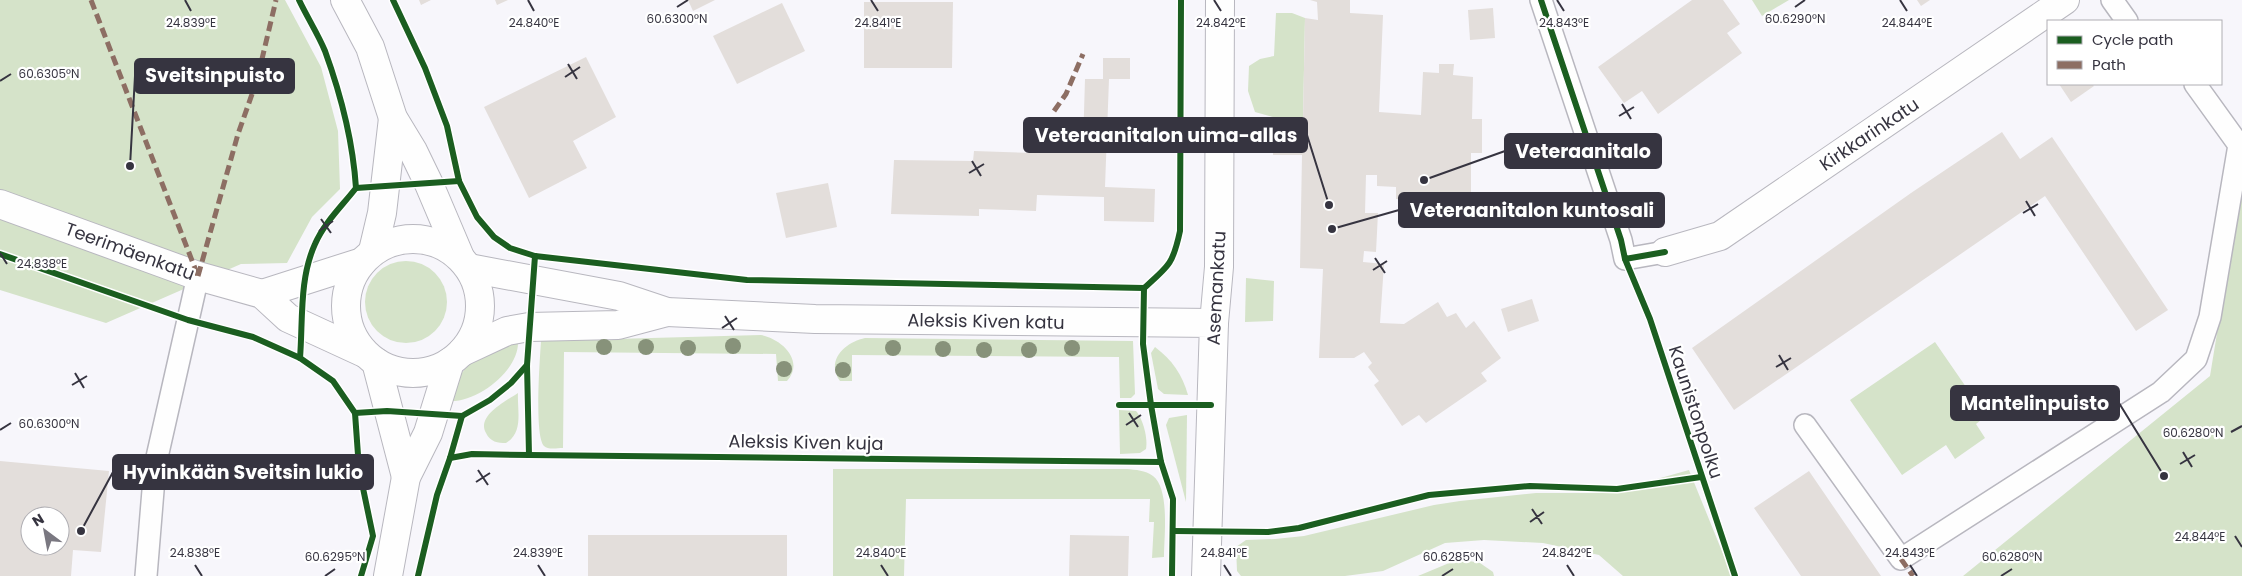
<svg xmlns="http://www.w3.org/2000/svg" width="2242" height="576" viewBox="0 0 2242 576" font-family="Poppins,sans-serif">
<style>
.green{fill:#d5e3c9}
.building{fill:#e3dedb;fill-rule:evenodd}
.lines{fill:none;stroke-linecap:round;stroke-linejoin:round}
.lane-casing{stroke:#b8b7bf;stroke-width:24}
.street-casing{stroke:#b8b7bf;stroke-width:30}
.secondary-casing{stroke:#b8b7bf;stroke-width:30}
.lane{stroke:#fefefe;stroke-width:21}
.street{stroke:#fefefe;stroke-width:28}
.secondary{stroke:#fefefe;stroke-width:28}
.quiet{stroke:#8d6e63;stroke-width:5;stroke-dasharray:10 5;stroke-linecap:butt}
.cycleway-casing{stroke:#fff;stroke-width:9}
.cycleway{stroke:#1b5e20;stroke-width:6}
.tree{fill:#87927a}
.ticks{fill:none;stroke:#363440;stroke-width:2}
.labels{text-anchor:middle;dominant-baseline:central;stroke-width:4.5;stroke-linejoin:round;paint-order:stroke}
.street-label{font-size:18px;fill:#363440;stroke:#fff}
.ticks-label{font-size:12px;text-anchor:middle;fill:#363440;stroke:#fff;stroke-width:4.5;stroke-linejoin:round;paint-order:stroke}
.leader{fill:none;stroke:#363440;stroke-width:2}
.callout-dot{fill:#363440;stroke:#fff;stroke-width:2}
.callout{fill:#363440;stroke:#363440;stroke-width:2}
.callout-label{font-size:19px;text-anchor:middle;font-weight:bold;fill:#fff}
</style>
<rect width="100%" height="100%" fill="#f7f6fb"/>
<g class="green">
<path d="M0,0h285l36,67 17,64 2,58 -28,28 -25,46 -46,1 -135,59 -106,-33z"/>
<path d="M1752,0h37l-27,16z"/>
<path d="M1276,13h16l13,5 -2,101 -30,-2 -18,-5 -7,-21 1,-25 11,-7 14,-3z"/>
<path d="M2242,181v395h-279l247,-200z"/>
<circle cx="406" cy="302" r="41"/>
<path d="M1246,278l28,3 -1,40 -28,1z"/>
<path d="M761,335c21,4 44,26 26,46h-9l-2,-27 -212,-2 -1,96c-6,0 -15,2 -19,-2 -10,-10 -4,-89 -3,-105z"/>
<path d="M865,338l268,3 2,53 -4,4h-11l-1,-41 -267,-2v26h-12c-15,-21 6,-39 25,-43z"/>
<path d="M1935,342l51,74 -10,8 9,14 -30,21 -9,-14 -44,30 -52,-75z"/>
<path d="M518,343c0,28 -41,60 -69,58 4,-8 6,-19 11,-26 14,-19 36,-28 58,-32z"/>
<path d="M1155,347c17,13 27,27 33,48l-24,-1 -6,-5 -7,-36z"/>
<path d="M518,393c-1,17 6,39 -12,50 -8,0 -16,-1 -20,-10 -10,-17 20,-32 32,-40z"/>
<path d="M1119,410l17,1c7,8 12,27 10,38l-6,4 -20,1z"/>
<path d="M1187,415l-1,87 -20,-77 3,-7z"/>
<path d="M833,469h294c9,1 18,1 26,7 17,13 11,61 11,81l-12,1 2,-36h-5l1,-23h-244l-2,77h-71z"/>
<path d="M1689,470l43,106h-109l-24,-21 -56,-12 -59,-3 -39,3 -62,28 -38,5h-104l-4,-5 -1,-24 10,-7 29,-1 29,-3 130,-31 26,-4 76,-8h71z"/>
<path d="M1464,560l16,3 13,9 1,4h-76l36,-15z"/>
</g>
<g class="building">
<path d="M419,0h12l-10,5z"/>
<path d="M495,0h13l-11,5z"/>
<path d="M688,0h27l-22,11z"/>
<path d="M1310,0h40v13l33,2 -4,97 42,3 2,-43 16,1v-9h15l-1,11 20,2 -1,42h10v34h-11v61l-45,-2v-12l-30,-1v-12l-19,-1v-11h-11l-1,38h13l-2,39 -12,-1 -1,11 21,2 -4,59 24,1 34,-22 9,15 9,-4 10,15 8,-7 27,37 -20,15 6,8 -61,42 -7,-8 -17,11 -28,-41 5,-4 -11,-14 4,-4 -8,-11 -10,6h-35l4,-89 -23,-1 2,-113h-29v-38l30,2 2,-101 13,2 -1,-18z"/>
<path d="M1692,0h31l17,24 -13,9 15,20 -84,61 -16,-23 -18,12 -26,-36z"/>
<path d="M1917,0h13l-9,6z"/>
<path d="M864,2h89l-1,66h-88z"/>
<path d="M782,3l23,48 -68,33 -24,-48z"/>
<path d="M1493,8l2,30 -25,2 -2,-30z"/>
<path d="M586,57l30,60 -43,24 14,27 -58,30 -45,-91z"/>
<path d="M1103,58h27v21h-21l-4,108 50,2 -1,33 -50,-1v-24l-67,-2 -1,16 -57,-2v7l-88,-2 3,-54 79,1 1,-10 59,2v-12l50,4 2,-66h18z"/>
<path d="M2059,84h33l2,2 -23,16z"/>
<path d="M2002,132l18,27 32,-22 116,173 -32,21 -91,-135 -311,214 -42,-62 219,-155z"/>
<path d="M828,183l9,44 -51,11 -10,-45z"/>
<path d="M1532,299l7,22 -31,11 -7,-23z"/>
<path d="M0,461l109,10 -8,81 -28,-2 -2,26h-71zM30,516h30v30h-30z"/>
<path d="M1809,471l26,38 46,67h-80l-47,-68z"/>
<rect x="588" y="535" width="199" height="41"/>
<path d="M1070,535l59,1 -1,40h-59z"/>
</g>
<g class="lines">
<defs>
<g id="lane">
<path d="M1541,0l80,240 4,19 40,-7"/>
<path d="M2112,0l15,21"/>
<path d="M1805,425l96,134 260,-167 35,-33 14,-42 29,-172 -44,-61"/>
<path d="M146,576l9,-110 43,-190"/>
</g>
<g id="street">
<path d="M0,204l198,72 64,18 26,24 76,35"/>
<path d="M1665,252l55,-16 345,-236"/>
<path d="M262,294l100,-32"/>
<path d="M1214,323l5,-56 1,-267"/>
</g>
<g id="secondary">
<path d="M345,0l25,47 23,71 20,33 16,33 31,73"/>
<circle cx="413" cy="306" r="67"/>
<path d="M373,251l9,-38 11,-95"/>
<path d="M469,268l150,28 48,16 148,7 399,4 -8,253"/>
<path d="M462,352l45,-21 22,-4 89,-2 49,-13"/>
<path d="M376,362l30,115"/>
<path d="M388,576l18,-99 22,-44 22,-71"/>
</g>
</defs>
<use href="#lane" class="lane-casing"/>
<use href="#street" class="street-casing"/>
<use href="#secondary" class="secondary-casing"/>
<use href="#lane" class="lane"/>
<use href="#street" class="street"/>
<use href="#secondary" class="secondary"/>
<g class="quiet">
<path d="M91,0l107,276"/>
<path d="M1054,111l12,-17 17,-40"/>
<path d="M198,276l40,-142 19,-54 19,-80"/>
<path d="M1901,559l12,17"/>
</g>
<defs>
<g id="cycleway">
<path d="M299,0c8,17 19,34 26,51 16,44 28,91 31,137 -14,18 -32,35 -41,56 -16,35 -12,77 -15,114"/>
<path d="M393,0l32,68 22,58 12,55 18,36 17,20 16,11 25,8 212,24 397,8c25,-22 29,-24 36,-57l1,-231"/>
<path d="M1541,0l80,240 4,19 40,-7"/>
<path d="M356,188l103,-7"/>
<path d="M0,254l188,66 65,17 47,21 33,23 22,32 4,56 14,67 -12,40"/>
<path d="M1625,259l25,60 85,257"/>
<path d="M1144,288l-1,56 8,61 10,57 12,37 -1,77"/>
<path d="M1119,405h92"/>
<path d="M355,413l32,-2 75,5 28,-16 21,-17 16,-18"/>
<path d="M529,455l-2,-90 8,-109"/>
<path d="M450,458l22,-4 57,1 632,7"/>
<path d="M1173,531l95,1 31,-4 130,-33 101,-9 87,3 84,-12"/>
<path d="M418,576l19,-81 13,-37 12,-42"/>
</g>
</defs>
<use href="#cycleway" class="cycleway-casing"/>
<use href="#cycleway" class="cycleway"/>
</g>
<g class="tree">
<circle cx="733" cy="346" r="8"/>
<circle cx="604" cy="347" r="8"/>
<circle cx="646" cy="347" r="8"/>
<circle cx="688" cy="348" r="8"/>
<circle cx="893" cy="348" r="8"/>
<circle cx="1072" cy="348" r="8"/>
<circle cx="943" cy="349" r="8"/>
<circle cx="984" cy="350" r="8"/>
<circle cx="1029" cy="350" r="8"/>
<circle cx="784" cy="369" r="8"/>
<circle cx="843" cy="370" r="8"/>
</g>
<path class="ticks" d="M185,0l6,11M528,0l6,11M871,0l7,11M1214,0l7,11M1557,0l7,11M1900,0l7,11M677,7l11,-7M1795,7l10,-7M568,64l9,15M565,77l15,-10M0,81l11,-7M1622,104l9,15M1619,116l15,-9M972,161l9,15M969,173l15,-9M2026,201l9,15M2023,213l15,-9M321,219l10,14M319,231l14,-10M0,253l7,11M1375,258l10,15M1373,270l14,-9M725,316l9,14M722,328l15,-10M1779,355l9,15M1776,367l15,-9M75,373l9,15M72,385l15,-9M1129,413l9,14M1126,425l15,-10M0,430l11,-7M2231,432l11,-6M2183,452l9,15M2180,464l15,-9M478,470l10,15M476,482l14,-9M1532,509l10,15M1530,522l14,-10M2235,536l7,11M195,565l7,11M538,565l7,11M881,565l7,11M1224,565l7,11M1567,565l7,11M1910,565l7,11M325,576l10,-7M1442,576l11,-7M2001,576l11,-7"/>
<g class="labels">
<g class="street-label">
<text transform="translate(1869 134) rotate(-34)">Kirkkarinkatu</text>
<text transform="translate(130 251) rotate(20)">Teerimäenkatu</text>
<text transform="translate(1216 288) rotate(-87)">Asemankatu</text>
<text transform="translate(986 321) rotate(1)">Aleksis Kiven katu</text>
<text transform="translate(1696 412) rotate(72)">Kaunistonpolku</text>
<text transform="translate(806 442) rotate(1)">Aleksis Kiven kuja</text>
</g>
</g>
<g class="ticks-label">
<text x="677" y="23">60.6300°N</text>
<text x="1795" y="23">60.6290°N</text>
<text x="191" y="27">24.839°E</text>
<text x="534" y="27">24.840°E</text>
<text x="878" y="27">24.841°E</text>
<text x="1221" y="27">24.842°E</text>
<text x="1564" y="27">24.843°E</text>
<text x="1907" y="27">24.844°E</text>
<text x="49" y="78">60.6305°N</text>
<text x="42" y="268">24.838°E</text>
<text x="49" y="428">60.6300°N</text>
<text x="2193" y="437">60.6280°N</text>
<text x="2200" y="541">24.844°E</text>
<text x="195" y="557">24.838°E</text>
<text x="538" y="557">24.839°E</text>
<text x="881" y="557">24.840°E</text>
<text x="1224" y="557">24.841°E</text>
<text x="1567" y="557">24.842°E</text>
<text x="1910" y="557">24.843°E</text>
<text x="335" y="561">60.6295°N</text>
<text x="1453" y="561">60.6285°N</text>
<text x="2012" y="561">60.6280°N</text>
</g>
<path class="leader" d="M130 166L135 76M1329 205L1307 135M1424 180L1505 151M1332 229L1399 210M2164 476L2119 403M81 531L113 472"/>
<g class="callout-dot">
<circle cx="130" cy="166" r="5"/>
<circle cx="1329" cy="205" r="5"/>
<circle cx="1424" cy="180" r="5"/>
<circle cx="1332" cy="229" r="5"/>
<circle cx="2164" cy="476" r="5"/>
<circle cx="81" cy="531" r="5"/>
</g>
<g class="callout">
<rect x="135" y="59" width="159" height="34" rx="5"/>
<rect x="1024" y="118" width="283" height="34" rx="5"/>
<rect x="1505" y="134" width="156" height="34" rx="5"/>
<rect x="1399" y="193" width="265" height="34" rx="5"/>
<rect x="1951" y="386" width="168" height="34" rx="5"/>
<rect x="113" y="455" width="260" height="34" rx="5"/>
</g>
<g class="callout-label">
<text x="215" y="82">Sveitsinpuisto</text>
<text x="1166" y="142">Veteraanitalon uima-allas</text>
<text x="1583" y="158">Veteraanitalo</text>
<text x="1532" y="217">Veteraanitalon kuntosali</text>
<text x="2035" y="410">Mantelinpuisto</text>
<text x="243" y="479">Hyvinkään Sveitsin lukio</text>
</g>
<rect x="2047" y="20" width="175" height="65" fill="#ffffff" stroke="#afaeb3"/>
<rect x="2057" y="36" width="25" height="8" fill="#1b5e20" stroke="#afaeb3"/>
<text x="2092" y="45" font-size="15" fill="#363440">Cycle path</text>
<rect x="2057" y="61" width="25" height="8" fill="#8d6e63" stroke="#afaeb3"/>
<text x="2092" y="70" font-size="15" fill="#363440">Path</text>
<g transform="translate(45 531) rotate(328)"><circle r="24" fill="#ffffff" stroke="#afaeb3"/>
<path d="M0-4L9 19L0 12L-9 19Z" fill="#7a7881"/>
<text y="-8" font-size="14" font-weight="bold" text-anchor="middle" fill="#363440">N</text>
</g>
</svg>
